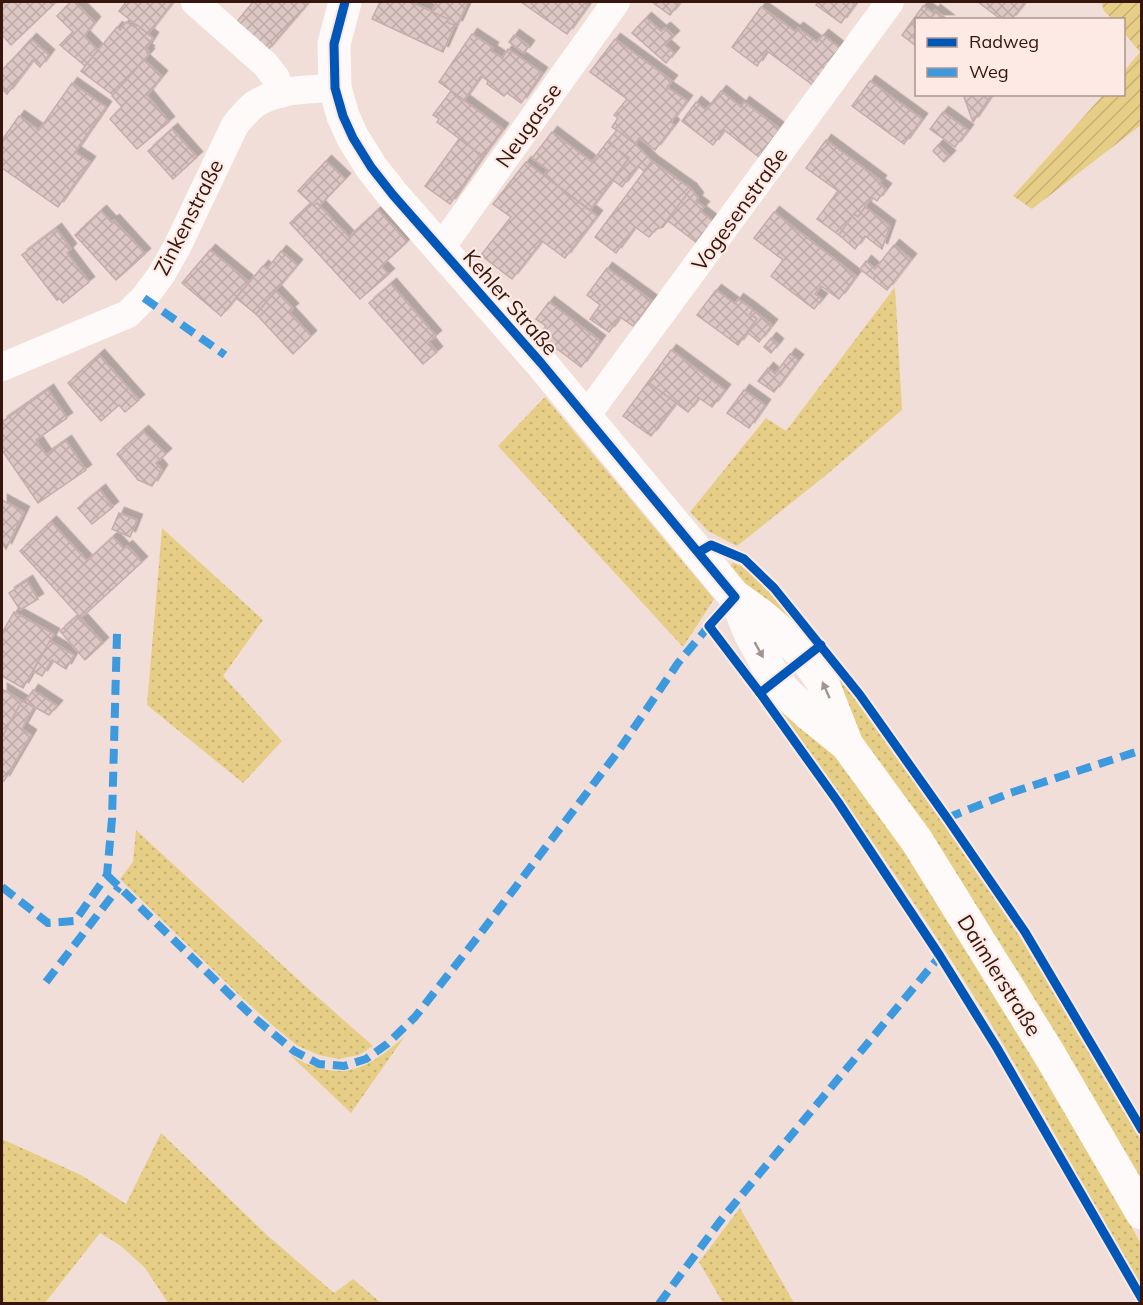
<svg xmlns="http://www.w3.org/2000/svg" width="1143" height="1305" viewBox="0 0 1143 1305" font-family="Mulish,sans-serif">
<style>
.grass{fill:url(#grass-dots)}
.garden{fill:url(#garden-furrows)}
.building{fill:url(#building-cross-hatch);stroke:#c5acaa;stroke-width:1.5;filter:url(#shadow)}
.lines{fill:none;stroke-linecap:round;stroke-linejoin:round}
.minor{stroke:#fdfaf9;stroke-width:28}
.primary{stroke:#fdfaf9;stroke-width:33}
.quiet{stroke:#3e9ade;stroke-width:8;stroke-dasharray:15 8;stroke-linecap:butt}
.cycleway-casing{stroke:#fdeae5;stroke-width:13}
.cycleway{stroke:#0057b8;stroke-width:9}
.oneway{fill:#a3938e}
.labels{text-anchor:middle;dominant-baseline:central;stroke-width:4.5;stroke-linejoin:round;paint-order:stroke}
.street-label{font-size:21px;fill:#35150c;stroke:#fdeae5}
</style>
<defs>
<pattern id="grass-dots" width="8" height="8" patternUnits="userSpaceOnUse" patternTransform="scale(1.5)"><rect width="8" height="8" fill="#e6ce87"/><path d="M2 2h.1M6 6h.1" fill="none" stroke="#c6b073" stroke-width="1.8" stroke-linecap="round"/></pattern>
<pattern id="garden-furrows" width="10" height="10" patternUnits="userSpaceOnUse" patternTransform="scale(1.5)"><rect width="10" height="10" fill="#e6ce87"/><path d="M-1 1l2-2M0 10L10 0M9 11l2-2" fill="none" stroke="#c6b073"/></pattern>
<pattern id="building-cross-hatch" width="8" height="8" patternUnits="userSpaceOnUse" patternTransform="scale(1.5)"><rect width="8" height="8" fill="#dcc7c4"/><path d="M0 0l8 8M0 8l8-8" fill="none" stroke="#bdaaa7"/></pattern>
<filter id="shadow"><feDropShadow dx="5.5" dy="-5.5" stdDeviation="0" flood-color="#0004"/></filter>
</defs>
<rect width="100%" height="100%" fill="#f2ded8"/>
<g class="grass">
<path d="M895,287l7,123 -77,66 -88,70 -29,-15 -18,-19 76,-94 20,13z"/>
<path d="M545,397l169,202 -31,48 -185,-201z"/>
<path d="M162,528l101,92 -40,56 59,65 -39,42 -96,-78z"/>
<path d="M732,563c22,2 64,60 79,78l-51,-37 -30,-37z"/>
<path d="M836,673l110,152 72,109 67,109 56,98v43l-27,-49 -94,-160 -107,-160 -67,-97z"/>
<path d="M773,703l55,41 38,52 54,78 162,265 59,105v44c-61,-106 -118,-216 -184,-319 -58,-91 -120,-180 -184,-266z"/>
<path d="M136,830l169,156 68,60 -14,9 -21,4 -19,-4 -21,-9 -27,-22 -35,-32 -116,-113 13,-17z"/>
<path d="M405,1036l-54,77 -61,-58c8,4 17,10 26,12 39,13 62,-8 89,-31z"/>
<path d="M161,1133l107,103 66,57 19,-14 28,24h-213l-23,-35 -24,-22 -21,-13 -55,70h-43v-164l79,36 45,29z"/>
<path d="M740,1208l54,95h-71l-24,-41z"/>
</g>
<path class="garden" d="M1101,2h40v123l-109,84 -19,-13 90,-101 21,-1v-23l16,-19 -16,-19v-13l-12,-1 -8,-8z"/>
<g class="building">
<path d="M2,2h54l-45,43 -9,-10z"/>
<path d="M71,2h4l20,20 -11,14 14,14 -13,16 -25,-21 13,-13 -16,-16z"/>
<path d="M126,2h43l3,1 -24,31 -29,-23z"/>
<path d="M253,2h56l-43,50 -31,-28z"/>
<path d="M380,2h31l38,17 -2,3 8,3 -12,27 -71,-33z"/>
<path d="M436,2h32l-11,24 -10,-4 2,-3 -17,-7z"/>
<path d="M521,2h62l5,3 -21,29z"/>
<path d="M652,2h28l-10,13z"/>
<path d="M819,2h32l4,2 -14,19 -25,-18z"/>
<path d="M978,2h47l-14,18h-9z"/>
<path d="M923,6l10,7 2,-3 13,10h-32v26l-14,-11z"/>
<path d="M761,7l34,24 3,-3 19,14 6,-7 18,14 -27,37 -47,-35 -10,15 -25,-19z"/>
<path d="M646,18l15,13 4,-3 9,8 -9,9 9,8 -8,10 -34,-30z"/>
<path d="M126,22l9,5 2,-2 16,13 -7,11 3,2 -2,2 2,1 -36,41 -32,-24 36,-44 3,3z"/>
<path d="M472,34l21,14 -2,3 11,7 6,-9 34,24 -21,30 -14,-10 -3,3 -17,-12 1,-3 -7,-5 -17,24 -25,-18z"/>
<path d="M514,35l15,11 -5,7 -15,-11z"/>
<path d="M31,39l18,16 -9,12 -7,-7 -26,34 -5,-5v-19l11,-11z"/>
<path d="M615,39l57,42 -5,6 20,14 -16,21 3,3 -19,25 -16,-12 -4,6 -23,-17 6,-9 -4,-3 13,-16 -37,-27z"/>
<path d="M144,60l18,16 -15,19 22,27 -32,27 -27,-30 12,-12 -10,-11z"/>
<path d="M870,81l52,38 -18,25 -52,-38z"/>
<path d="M72,83l34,24 -31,45 15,10 -32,45 -56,-39 2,-4 -2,-2v-22l17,-24 20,14z"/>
<path d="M451,91l52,38 -20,27 -46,-34 2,-3 -6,-4z"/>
<path d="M721,91l20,16 3,-5 36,27 -21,28 -35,-27 -11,15 -31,-24 14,-19 10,8z"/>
<path d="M966,94h26l-19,28 -9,-25z"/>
<path d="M943,112l25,18 -13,17 -25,-18z"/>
<path d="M172,129l25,28 -24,22 -25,-28z"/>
<path d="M617,130l18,14 17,17 -8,10 -6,-5 -16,21 -9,-7 16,-22 -22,-16z"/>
<path d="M552,132l40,30 15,-20 22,16 -39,52 -46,-35 4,-5 -16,-12z"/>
<path d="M459,139l24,17 -33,48 -25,-18z"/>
<path d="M826,140l55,41 -2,3 7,5 -9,12 -5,-4 -14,20 -4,-3 -15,21 -22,-16 21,-28 -32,-23z"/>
<path d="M938,145l12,11 -6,6 -11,-11z"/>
<path d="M326,161l19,18 -25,26 -3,-2 -3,3 -16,-15z"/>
<path d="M652,161l39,28 -28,38 -7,2 -7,8 -14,-10 -19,26 -21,-16z"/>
<path d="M526,162l71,54 -32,42 -23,-17 -30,38 -31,-24 30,-38 -18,-13z"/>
<path d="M691,189l7,9 -2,3 8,6 -4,4 14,11 -17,21 -30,-23z"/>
<path d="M311,203l3,3 3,-3 32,34 29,-27 29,32 -26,24 8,8 -29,25 -70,-76z"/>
<path d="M865,207l25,19 -8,23 -17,-13 -10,13 -16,-14 15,-21 4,3z"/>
<path d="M101,211l10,11 3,-2 31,34 -29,26 -41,-45z"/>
<path d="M774,212l82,64 -17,23 -18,-13 -6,8 7,5 -8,10 -43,-33 12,-16 -29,-22z"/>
<path d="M56,229l15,20 -4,4 22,29 -26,21 -3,-4 -3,1 -35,-45z"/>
<path d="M894,245l17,14 -24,31 -27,-21 6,-8 9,8z"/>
<path d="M210,250l39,32 -28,34 -39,-33z"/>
<path d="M281,251l16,14 -41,49 -20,-16 27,-32 4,3z"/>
<path d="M607,268l45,33 -19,25 -13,-9 -11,15 -19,-13 10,-14 -13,-10z"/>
<path d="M391,284l45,52 -7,6 8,10 -14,12 -54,-61z"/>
<path d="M716,290l19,14 3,-5 15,11 -3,4 7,5 -19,26 -41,-30z"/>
<path d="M276,291l17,18 -4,3 22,24 -18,18 -37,-40z"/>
<path d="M549,302l51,39 -19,26 -42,-32 7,-9 -10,-7z"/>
<path d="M753,310l19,15 -13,17 -12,-10 10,-13 -7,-5z"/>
<path d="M771,338l7,6 -7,9 -7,-6z"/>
<path d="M671,350l54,40 -13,17 -13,-9 -11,14 -40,-30z"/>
<path d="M790,354l8,6 -24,32 -16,-11 10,-13 7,6z"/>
<path d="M99,355l40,45 -14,12 -6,-7 -18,16 -33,-38z"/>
<path d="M648,382l28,21 -25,33 -28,-20z"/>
<path d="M48,390l19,28 -31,22 10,15 20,-14 20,29 -48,33 -36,-53v-28z"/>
<path d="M744,390l21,15 -16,23 -22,-15z"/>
<path d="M143,431l23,23 -10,9 6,7 -10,16 -14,-6 -21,-26z"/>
<path d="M100,490l13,17 -21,17 -14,-16z"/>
<path d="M2,500l22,12 -18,37 -4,-6z"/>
<path d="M119,513l18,7 -7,17 -18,-8z"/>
<path d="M51,522l36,39 26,-24 11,12 3,-3 15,16 -61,56 -61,-67z"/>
<path d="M27,581l11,18 -18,11 -11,-17z"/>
<path d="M14,612l40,22 -31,54 -21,-12v-43z"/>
<path d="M78,615l25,28 -18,17 -25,-29z"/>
<path d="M50,641l24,14 -8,14 -14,-9 -10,16 -9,-5z"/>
<path d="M2,689l20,12 -20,36z"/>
<path d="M33,690l24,16 -8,9 -24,-13z"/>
<path d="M22,701l12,6 -12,22 9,6 -27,46 -2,-2v-42z"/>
</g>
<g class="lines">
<g class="minor">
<path d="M195,2l71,63 10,13 5,16"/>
<path d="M440,249l176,-247"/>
<path d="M2,367l126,-53 16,-16 17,-23 16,-28 58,-122c6,-7 13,-16 20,-21 24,-15 53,-15 80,-16"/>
<path d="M586,416l304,-414"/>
</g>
<g class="primary">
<path d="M345,2l-11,42 1,44 8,28 10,22 18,29 22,28 148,168 194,234 16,38 25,46 10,12 25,23 36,29"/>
<path d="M737,598l25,18 20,17 23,24 17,24 25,64 70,96 131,211 94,161"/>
</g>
<g class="quiet">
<path d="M144,298l81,57"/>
<path d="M947,818l63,-25 132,-43"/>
<path d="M107,875l144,140 43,36 25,13 25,2 22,-7 21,-15 28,-27 62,-79 140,-185 61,-90 31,-37"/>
<path d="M2,887l46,36 27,-2 32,-46 5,-56 5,-186"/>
<path d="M46,982l73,-95"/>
<path d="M659,1304l62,-84 219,-264"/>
</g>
<defs>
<g id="cycleway">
<path d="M345,2l-11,42 1,44 8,28 10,22 18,29 22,28 148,168 194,234 -26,29 51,67 78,109 102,154 57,92 145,251"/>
<path d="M699,552l12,-7 33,14 30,29 86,107 87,123 78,114 117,198"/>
<path d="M760,693l61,-48"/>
</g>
</defs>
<use href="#cycleway" class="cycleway-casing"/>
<use href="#cycleway" class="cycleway"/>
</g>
<defs><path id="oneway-solid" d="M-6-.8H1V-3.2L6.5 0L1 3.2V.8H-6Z" transform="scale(1.5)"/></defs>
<g class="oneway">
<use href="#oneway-solid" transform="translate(759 650) rotate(61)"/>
<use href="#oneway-solid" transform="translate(826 690) rotate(-114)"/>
</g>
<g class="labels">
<g class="street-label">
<text transform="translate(528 125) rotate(-55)">Neugasse</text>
<text transform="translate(739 209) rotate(-54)">Vogesenstraße</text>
<text transform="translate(188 217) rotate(-63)">Zinkenstraße</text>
<text transform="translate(511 302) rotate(49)">Kehler Straße</text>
<text transform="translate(1000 975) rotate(58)">Daimlerstraße</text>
</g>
</g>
<rect width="1143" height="1305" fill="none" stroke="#35150c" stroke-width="6"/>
<rect x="915" y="18" width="210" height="78" fill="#fdeae5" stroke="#ad958e" stroke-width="1.5"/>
<rect x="927" y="38" width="30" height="9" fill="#0057b8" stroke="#ad958e" stroke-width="1.5"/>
<text x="969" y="48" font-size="18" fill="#35150c">Radweg</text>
<rect x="927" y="68" width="30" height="9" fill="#3e9ade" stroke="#ad958e" stroke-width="1.5"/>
<text x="969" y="78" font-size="18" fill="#35150c">Weg</text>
</svg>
